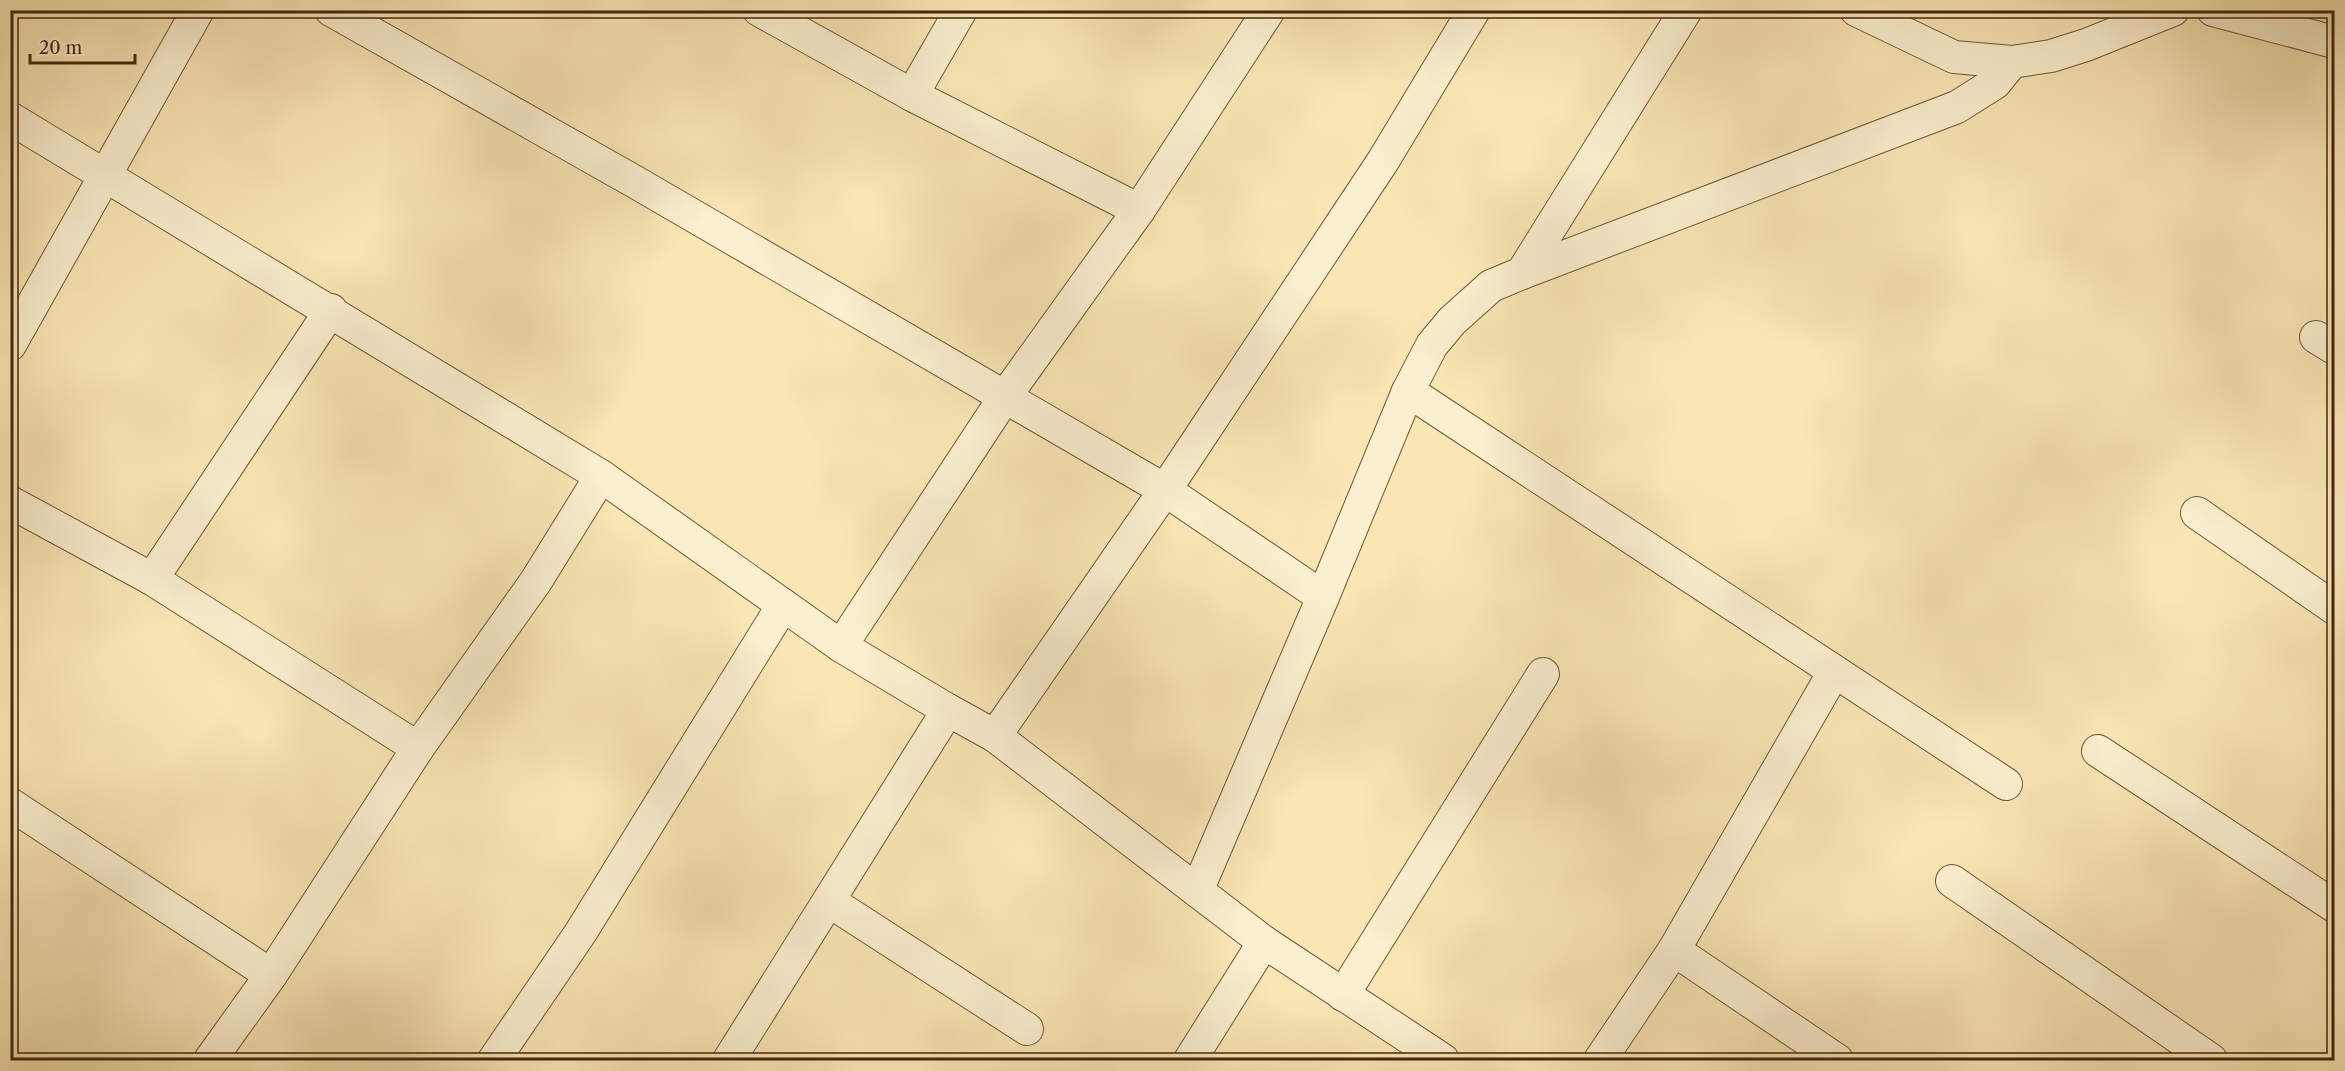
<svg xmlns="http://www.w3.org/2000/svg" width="2345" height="1071" viewBox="0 0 2345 1071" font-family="'Libre Caslon Text',serif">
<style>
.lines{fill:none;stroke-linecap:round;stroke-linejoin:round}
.street-casing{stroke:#725638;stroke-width:34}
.street{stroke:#faefce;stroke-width:32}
</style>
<rect width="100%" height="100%" fill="#f8e6b4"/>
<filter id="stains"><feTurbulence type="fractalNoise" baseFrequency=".00333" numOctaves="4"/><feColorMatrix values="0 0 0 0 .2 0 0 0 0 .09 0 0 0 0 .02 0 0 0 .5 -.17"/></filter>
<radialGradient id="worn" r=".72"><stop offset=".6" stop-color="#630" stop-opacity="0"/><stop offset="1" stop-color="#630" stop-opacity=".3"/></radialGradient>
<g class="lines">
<defs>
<g id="street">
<path d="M331,10l306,173 528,307 158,107"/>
<path d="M759,10l153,85"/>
<path d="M1856,10l98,47 58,5 39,-6 35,-11 87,-35"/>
<path d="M2213,10l121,32"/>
<path d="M10,118l591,358"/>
<path d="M1139,210l130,-200"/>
<path d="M1522,273l435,-166 38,-24 17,-21"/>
<path d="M2316,337l18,11"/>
<path d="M10,345l188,-335"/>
<path d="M1408,391l598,393"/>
<path d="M10,502l142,77 266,169"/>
<path d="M2197,513l137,95"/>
<path d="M152,579l179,-269"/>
<path d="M841,646l107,64"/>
<path d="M995,736l269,206 179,118"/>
<path d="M2098,751l236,155"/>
<path d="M10,804l261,171"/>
<path d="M1952,881l259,179"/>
<path d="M1197,891l126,-294 85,-206 24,-46 20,-24 39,-35 31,-13 164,-263"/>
<path d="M829,901l198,128"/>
<path d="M1674,950l163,110"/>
<path d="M1343,995l200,-321"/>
<path d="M210,1060l61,-85 147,-227 118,-167 65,-105 240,170 163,-248 135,-188 -227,-115 49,-85"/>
<path d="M494,1060l87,-128 202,-327"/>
<path d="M729,1060l219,-350 47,26 170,-246 218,-329 91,-151"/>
<path d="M1190,1060l74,-118"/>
<path d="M1600,1060l74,-110 160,-278"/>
</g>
</defs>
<use href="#street" class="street-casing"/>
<use href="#street" class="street"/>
</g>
<rect width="2345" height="1071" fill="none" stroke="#f8e6b4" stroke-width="36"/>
<rect x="12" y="12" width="2321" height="1047" fill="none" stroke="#45260e" stroke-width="3"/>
<rect x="18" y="18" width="2309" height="1035" fill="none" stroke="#45260e" stroke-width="1.5"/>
<path d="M30 54v9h105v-9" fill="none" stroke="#45260e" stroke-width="3"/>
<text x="39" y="54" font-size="18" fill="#45260e" stroke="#faefce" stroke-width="4.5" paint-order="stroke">20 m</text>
<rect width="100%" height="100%" filter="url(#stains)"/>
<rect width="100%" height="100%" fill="url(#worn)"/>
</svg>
